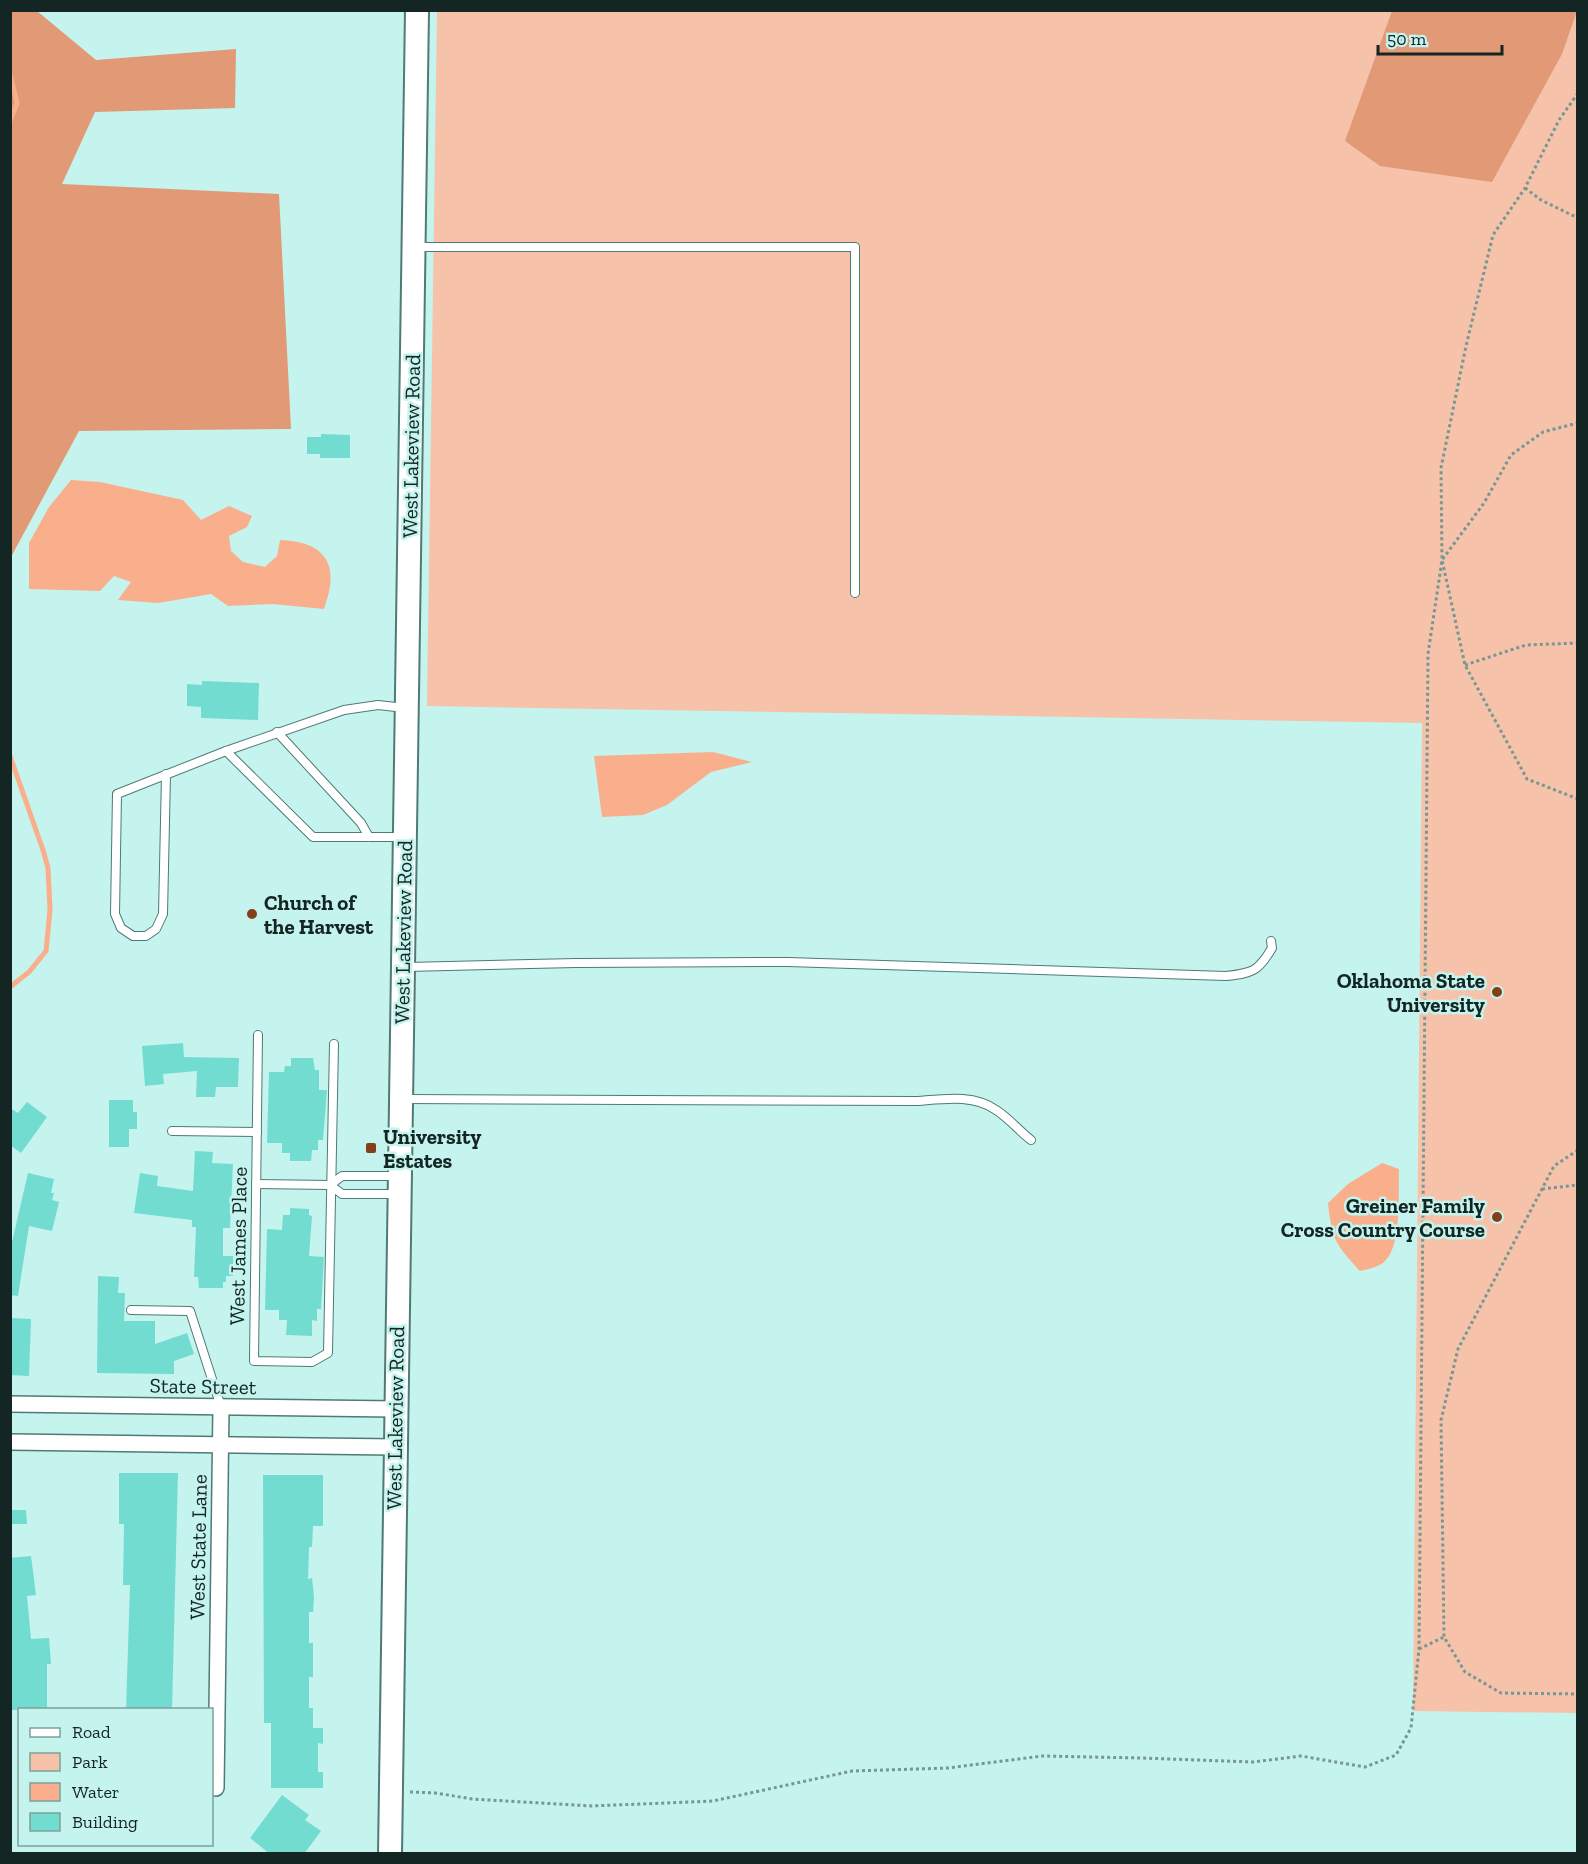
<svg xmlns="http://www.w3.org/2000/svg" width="1588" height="1864" viewBox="0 0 1588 1864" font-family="'Zilla Slab',serif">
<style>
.green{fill:#f6c2a9}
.forest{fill:#e19976}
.water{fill:#f9af8c}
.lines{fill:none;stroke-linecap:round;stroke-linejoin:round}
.stream{stroke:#f9af8c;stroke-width:5}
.building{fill:#72dcd1}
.service-casing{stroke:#4f7a75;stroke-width:10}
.minor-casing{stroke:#4f7a75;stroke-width:18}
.secondary-casing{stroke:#4f7a75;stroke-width:26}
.path{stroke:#769893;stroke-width:3;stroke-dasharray:3 3;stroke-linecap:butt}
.service{stroke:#fff;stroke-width:8}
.minor{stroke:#fff;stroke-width:15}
.secondary{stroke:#fff;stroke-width:22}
.poi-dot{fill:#843f18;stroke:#c5f3ed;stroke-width:2}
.labels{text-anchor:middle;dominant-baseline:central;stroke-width:5;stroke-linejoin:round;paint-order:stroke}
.street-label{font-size:21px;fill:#142624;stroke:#c5f3ed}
.poi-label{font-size:21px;font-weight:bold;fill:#142624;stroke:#c5f3ed;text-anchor:start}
</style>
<rect width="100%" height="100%" fill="#c5f3ed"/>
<path class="green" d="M437,11h1140v1702l-164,-2 9,-988 -995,-17z"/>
<g class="forest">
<path d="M11,10l26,1 59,49 140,-11 -1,59 -140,4 -33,72 217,10 12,235 -212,2 -68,126z"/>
<path d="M1392,11h185l-15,43 -70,128 -112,-16 -35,-25z"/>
</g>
<g class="water">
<path d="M71,480l29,2 83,18 18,20 28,-14 23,10 -5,11 -18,9 2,15 12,11 22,5 12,-11 3,-16c30,1 55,12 50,46 -1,8 -4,16 -6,23l-51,-5 -45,2 -17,-12 -53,9 -40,-3 13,-18 -17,-6 -14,15 -71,-2v-46l20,-36z"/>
<path d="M713,752l39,10 -41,10 -44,33 -24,10 -41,2 -8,-61z"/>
<path d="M1382,1163l17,6c-1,23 3,74 -13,91 -6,7 -18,9 -26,11 -25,-27 -28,-32 -32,-68l20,-19z"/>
</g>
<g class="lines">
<g class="stream">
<path d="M10,74l7,29 -7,18"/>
<path d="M10,756l33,94 5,18 2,42 -4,41 -17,21 -19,15"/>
</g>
</g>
<g class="building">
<path d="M321,434l29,1v23h-30v-4h-13v-17h14z"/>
<path d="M202,681l57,2 -1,37 -57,-2v-11l-14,-1v-22l15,1z"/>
<path d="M183,1043l1,14 55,1 -1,29h-22l-1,10h-19l1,-26 -34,3 1,10 -19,2 -3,-40z"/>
<path d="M291,1058h22l2,12h4v20h8l-4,50h-5v10h-6l-1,11h-21v-8h-8v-10h-15l2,-71h15l1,-6h6z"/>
<path d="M109,1100h24v12h4v17h-8v18h-20z"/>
<path d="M27,1102l20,15 -26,36 -11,-8v-37l8,5z"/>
<path d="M195,1151l18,1 -1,11 21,1 -3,64h-7v28h10v20h-7v6h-3v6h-24l-1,-11h-4l2,-50h-4v-7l-58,-7 6,-40 18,3 -1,10 36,5z"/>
<path d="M28,1173l26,6 -3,14h3l-2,7 7,2 -7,29 -23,-5 -11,70 -8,-1v-53h2z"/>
<path d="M290,1208l19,1v6l3,1 -3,40 15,1 -3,52h-4v12l-5,-1v16l-26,-1 1,-15h-8v-10h-14l2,-81 15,1 1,-15h7z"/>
<path d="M98,1276l21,1 -1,16h7l-1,28h31v23l32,-11 7,21 -20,7v13l-77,-1z"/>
<path d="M10,1318l21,1 -2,57 -19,-1z"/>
<path d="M119,1473h59l-6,237h-46l4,-125h-7l1,-61h-5z"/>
<path d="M263,1475h60v51h-10l-1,21h-3l-1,32 4,-1 2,19 -1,15h-4v31h4v34h-4v31h4v20h10v16l-5,-1v29h5v16h-52v-65h-7z"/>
<path d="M10,1510h16l1,14h-17z"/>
<path d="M31,1556l5,39 -9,1 4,43 18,-1 2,26h-4v46h-37v-152z"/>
<path d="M282,1795l27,20 -4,5 16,11 -17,23h-34l-20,-16z"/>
</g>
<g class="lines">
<defs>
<g id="service">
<path d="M415,247h440v346"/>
<path d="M277,732l84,91 8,14"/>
<path d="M226,751l87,86h89"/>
<path d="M166,774l-3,140 -7,15 -10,7h-13l-12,-8 -6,-14 2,-120 109,-43 118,-41 34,-5 27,3"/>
<path d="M407,967l169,-4 212,-1 438,14c26,-3 32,-4 46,-28l-1,-7"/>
<path d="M258,1035l-4,326 58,1 16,-9 6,-309"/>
<path d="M404,1099l514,2c25,-2 56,-7 78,9 13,8 23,21 35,30"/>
<path d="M172,1131l85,1"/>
<path d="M256,1184l74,1 12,9h56"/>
<path d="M330,1185l12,-9h56"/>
<path d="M131,1310l59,1 31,96"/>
</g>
<g id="minor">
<path d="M10,1404l386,5"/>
<path d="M10,1442l385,5"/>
<path d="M216,1788l5,-381"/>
</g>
<path id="secondary" d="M390,1854l27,-1844"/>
</defs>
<use href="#service" class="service-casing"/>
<use href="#minor" class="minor-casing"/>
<use href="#secondary" class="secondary-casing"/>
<g class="path">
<path d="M1578,93l-19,27 -34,68 -32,47 -27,111 -25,122 1,92 23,105 62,114 51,20"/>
<path d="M1525,188l16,12 37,18"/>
<path d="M1465,665l61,-20 52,-2"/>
<path d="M1578,1150l-24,16 -96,183 -17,71 3,217 21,35 36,21 77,1"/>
<path d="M1542,1189l36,-4"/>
<path d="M1419,1649l25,-12"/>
<path d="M410,1792l26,1 36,6 120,7 121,-5 139,-30 96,-3 94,-12 99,2 112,4 48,-6 64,11 31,-12 15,-27 8,-79 9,-995 14,-94 42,-57 27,-48 32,-23 35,-9"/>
</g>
<use href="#service" class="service"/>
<use href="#minor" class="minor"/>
<use href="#secondary" class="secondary"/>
</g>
<g class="poi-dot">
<circle cx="252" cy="914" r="6"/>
<circle cx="1497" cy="992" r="6"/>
<rect x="365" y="1142" width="12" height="12" rx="3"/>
<circle cx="1497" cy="1217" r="6"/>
</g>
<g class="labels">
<g class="street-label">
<text transform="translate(411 446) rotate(-89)">West Lakeview Road</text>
<text transform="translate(403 932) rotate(-89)">West Lakeview Road</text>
<text transform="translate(238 1246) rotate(-89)">West James Place</text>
<text transform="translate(203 1386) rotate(1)">State Street</text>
<text transform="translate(395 1418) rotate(-89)">West Lakeview Road</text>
<text transform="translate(198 1547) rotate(-89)">West State Lane</text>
</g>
<g class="poi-label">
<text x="264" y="902">Church of<tspan x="264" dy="24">the Harvest</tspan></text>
<text x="1485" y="980" text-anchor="end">Oklahoma State<tspan x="1485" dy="24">University</tspan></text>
<text x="383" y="1136">University<tspan x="383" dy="24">Estates</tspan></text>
<text x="1485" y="1205" text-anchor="end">Greiner Family<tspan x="1485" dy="24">Cross Country Course</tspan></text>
</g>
</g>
<rect width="1588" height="1864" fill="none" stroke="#142624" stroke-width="24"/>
<rect x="18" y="1708" width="195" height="138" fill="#c5f3ed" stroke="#7ea19d" stroke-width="1.5"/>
<rect x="30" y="1728" width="30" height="9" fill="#ffffff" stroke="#7ea19d" stroke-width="1.5"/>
<text x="72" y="1738" font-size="18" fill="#142624">Road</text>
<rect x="30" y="1753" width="30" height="18" fill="#f6c2a9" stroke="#7ea19d" stroke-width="1.5"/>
<text x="72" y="1768" font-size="18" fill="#142624">Park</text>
<rect x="30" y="1783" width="30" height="18" fill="#f9af8c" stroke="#7ea19d" stroke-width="1.5"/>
<text x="72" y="1798" font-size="18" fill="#142624">Water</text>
<rect x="30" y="1813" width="30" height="18" fill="#72dcd1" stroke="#7ea19d" stroke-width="1.5"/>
<text x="72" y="1828" font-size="18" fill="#142624">Building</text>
<path d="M1378 45v9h124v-9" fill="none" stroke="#142624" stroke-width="3"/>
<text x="1387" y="45" font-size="18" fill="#142624" stroke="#c5f3ed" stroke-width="4.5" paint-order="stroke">50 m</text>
</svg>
